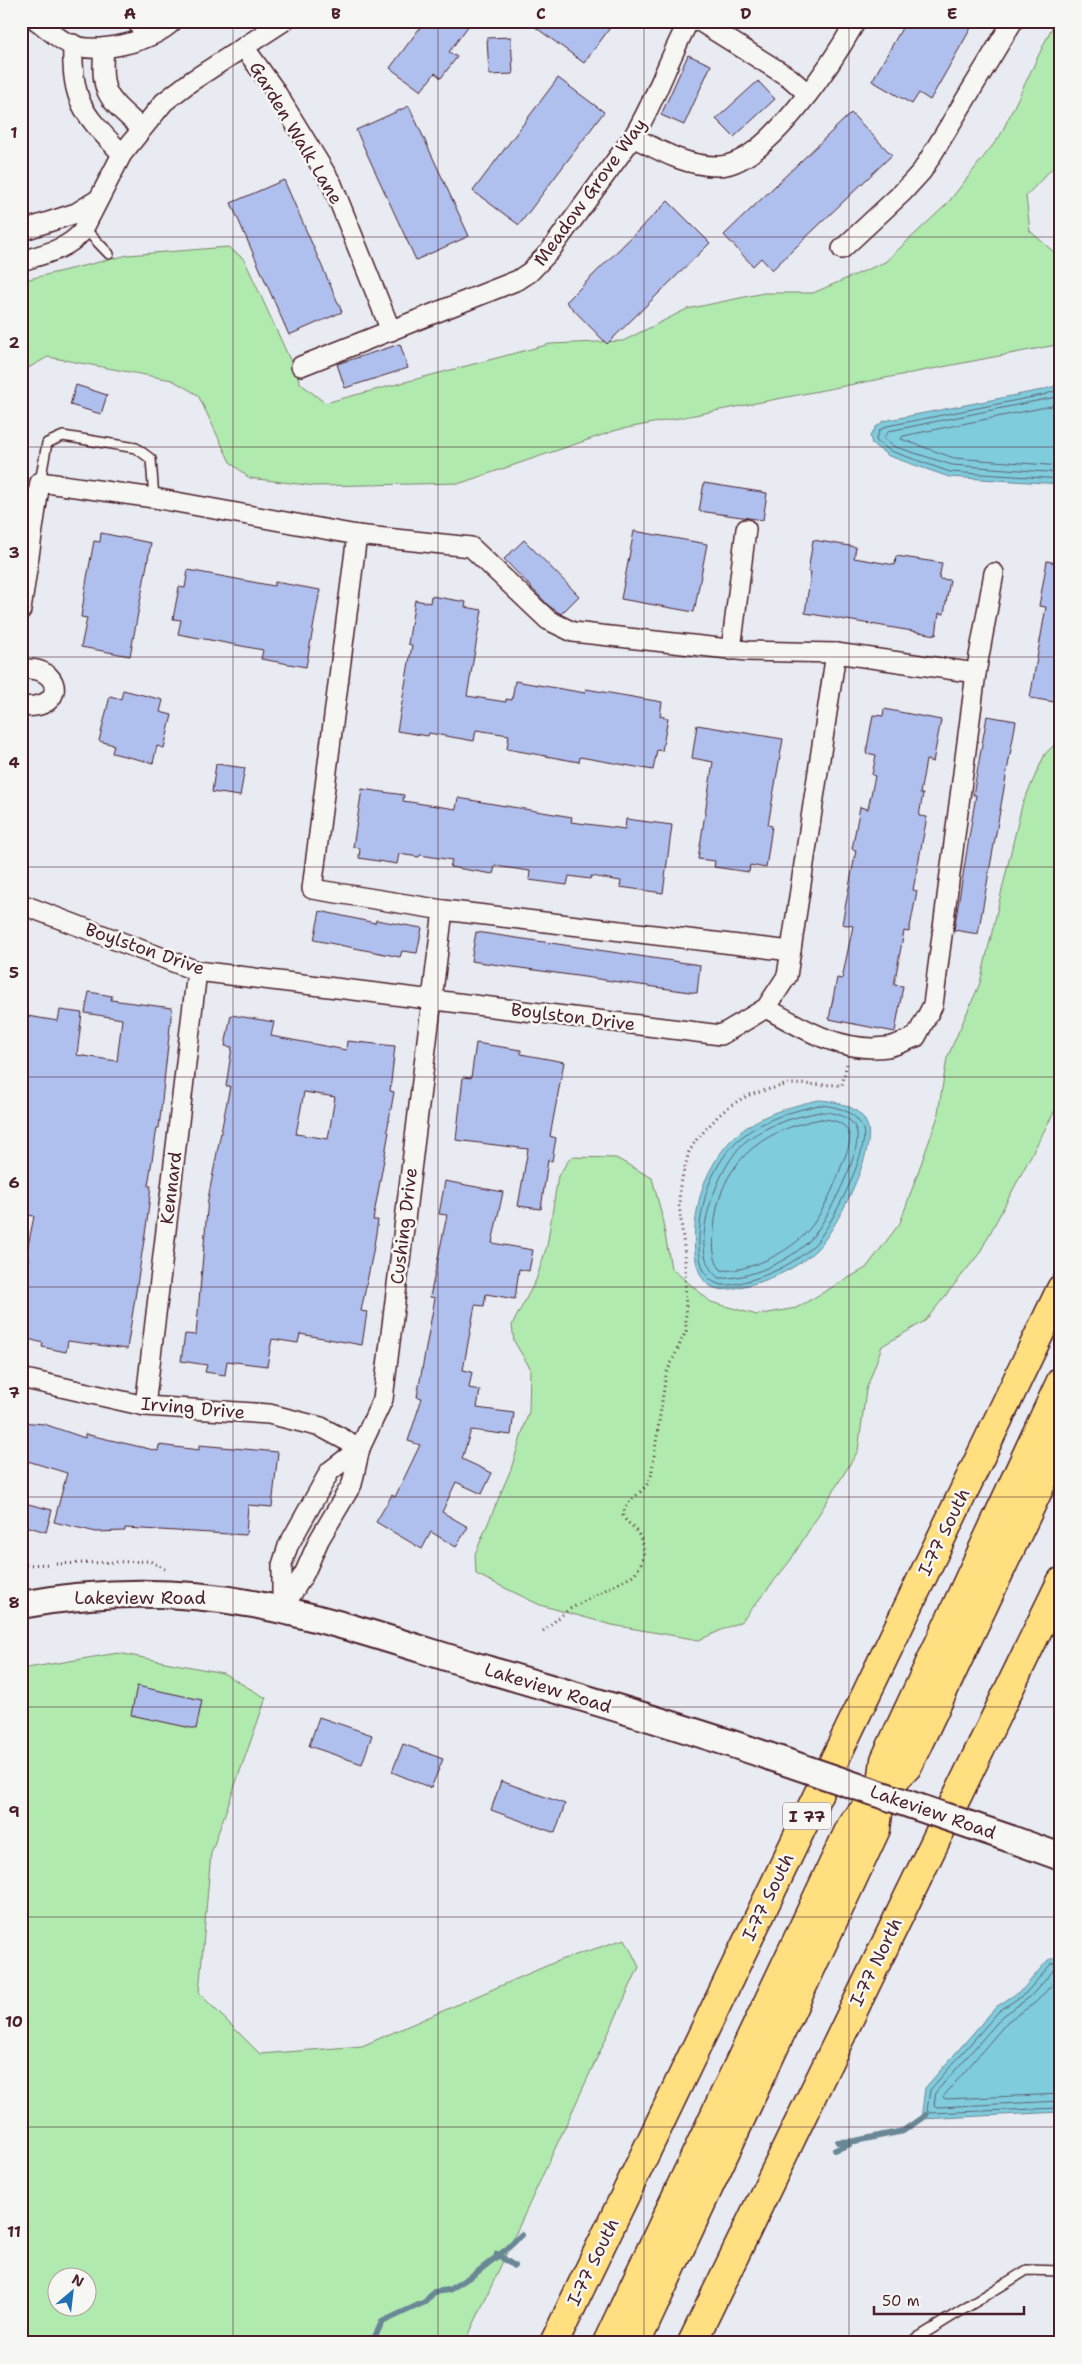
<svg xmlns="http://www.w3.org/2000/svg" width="1082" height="2364" viewBox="0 0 1082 2364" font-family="'Shantell Sans',sans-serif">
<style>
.green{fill:#b0eaaf;stroke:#7d846d;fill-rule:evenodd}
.water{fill:#7fccdd;stroke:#6a8796}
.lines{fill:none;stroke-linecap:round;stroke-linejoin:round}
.shore{stroke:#5f6472;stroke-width:1}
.stream{stroke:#6a8796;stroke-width:6}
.building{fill:#afc0ef;stroke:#4a1f2b;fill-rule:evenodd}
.service-casing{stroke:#4a1f2b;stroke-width:12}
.minor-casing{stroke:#4a1f2b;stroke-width:22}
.secondary-casing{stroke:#4a1f2b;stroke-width:30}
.motorway-casing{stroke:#4a1f2b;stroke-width:31}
.path{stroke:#4a1f2b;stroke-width:3;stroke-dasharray:1 4;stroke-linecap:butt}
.service{stroke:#f6f6f2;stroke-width:9}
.minor{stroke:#f6f6f2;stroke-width:19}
.secondary{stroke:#f6f6f2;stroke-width:26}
.motorway{stroke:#ffdf80;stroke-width:28}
.secondary-bridge-casing{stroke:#4a1f2b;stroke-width:30;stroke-linecap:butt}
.secondary-bridge{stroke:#f6f6f2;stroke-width:26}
.grid{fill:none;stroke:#4a1f2b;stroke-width:1;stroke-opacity:0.55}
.labels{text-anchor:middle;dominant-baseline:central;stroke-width:5;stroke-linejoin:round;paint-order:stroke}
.shield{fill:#f6f6f2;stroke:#7e6067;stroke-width:1}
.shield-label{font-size:16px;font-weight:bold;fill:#4a1f2b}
.street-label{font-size:18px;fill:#4a1f2b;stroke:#f6f6f2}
.neatline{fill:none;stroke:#4a1f2b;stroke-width:2}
.grid-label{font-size:16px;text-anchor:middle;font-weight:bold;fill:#4a1f2b}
</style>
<rect width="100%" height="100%" fill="#e8ebf1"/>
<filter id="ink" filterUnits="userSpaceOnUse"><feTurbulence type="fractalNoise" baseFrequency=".02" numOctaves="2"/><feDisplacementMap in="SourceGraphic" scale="10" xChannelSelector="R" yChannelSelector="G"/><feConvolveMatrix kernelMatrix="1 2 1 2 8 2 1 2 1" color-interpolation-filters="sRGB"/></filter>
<g filter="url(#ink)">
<g class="green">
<path d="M1055,21h6v138l-35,37 4,35 26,23 5,1v89l-444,86 -156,53 -146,3 -66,-8 -19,-16 -32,-67 -26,-15 -124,-23 -27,15v-91l107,-26 100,-8 16,12 57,125 24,19 225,-59 73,-3 64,-32 77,-16h49l72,-31 62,-58 53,-68z"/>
<path d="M1061,738v361l-82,155 -54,67 -43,25 -16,44 -8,61 -68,110 -48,60 -43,19 -87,-15 -72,-20 -64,-31 -1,-20 36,-85 18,-58 1,-43 -16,-27 -2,-16 24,-45 11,-34 11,-70 13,-19 45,1 36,20 9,34 10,56 40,34 46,13 39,-7 70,-40 34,-45 37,-104 10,-61 33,-75 42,-178 23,-51z"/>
<path d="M118,1653l105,20 43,25 -55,155 -12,140 61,61 102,-8 198,-86 65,-21 14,28 -174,376h-444v-674zM58,2276h30v30h-30z"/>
</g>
<g class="water">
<path d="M1061,384v100l-112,-7 -60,-21 -17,-12 -2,-8 6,-9 8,-6 158,-31z"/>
<path d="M819,1100c18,1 44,7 49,28 6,26 -32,102 -51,121 -19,19 -48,32 -73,37 -8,2 -18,5 -26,3 -36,-7 -23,-87 -12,-110 7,-16 19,-35 33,-46 23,-19 52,-27 80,-33z"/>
<path d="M1061,1956v156l-140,7 4,-31 71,-81 27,-18 25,-29z"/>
</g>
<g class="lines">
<g class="shore">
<path d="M1061,389l-18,6 -156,31 -7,4 -4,8 1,4 14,9 59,21 111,7"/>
<path d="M1061,396l-172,35 -6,7 10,8 59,19 109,8"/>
<path d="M1061,404l-158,32 -2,3 53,19 107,8"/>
<path d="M819,1105c17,1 37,6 44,24 7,22 -33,100 -49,116 -17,17 -44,30 -67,36 -8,2 -21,6 -29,3 -31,-10 -17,-80 -8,-102 6,-15 19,-36 33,-46 22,-17 49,-25 76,-31z"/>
<path d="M820,1112c14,0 34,4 37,21 4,22 -32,91 -47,107 -20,21 -62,40 -91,38 -36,-25 0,-115 27,-137 22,-17 48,-24 74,-29z"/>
<path d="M821,1119c10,0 25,3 28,15 3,9 -4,22 -7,30 -8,24 -20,52 -38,71 -17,18 -58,38 -83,35 -9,-11 -8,-26 -7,-40 4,-65 45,-100 107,-111z"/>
<path d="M1061,1961l-10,3 -25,29 -27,18 -69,79 -3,21 3,2 131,-5"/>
<path d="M1061,1967l-7,3 -24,27 -27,19 -67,76 -2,13 3,2 124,-6"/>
<path d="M1061,1975l-26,28 -27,18 -65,76 3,2 115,-5"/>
</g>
<g class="stream">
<path d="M838,2142l17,-1 48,-10 23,-16"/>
<path d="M835,2150l15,-6"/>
<path d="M497,2254l17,12"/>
<path d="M372,2343l10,-21 43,-20 9,-10 15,-2 27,-17 32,-25 13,-13"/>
</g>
</g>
<g class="building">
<path d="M425,21h47l-23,31 8,5 -16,21 -6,-5 -14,18 -31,-23z"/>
<path d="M527,21h88l-31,42z"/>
<path d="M906,21h69l-45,79 -11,-7 -7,11 -40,-23z"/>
<path d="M511,37l2,37 -24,1 -2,-37z"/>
<path d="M688,55l23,10 -27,60 -23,-10z"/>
<path d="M558,78l46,34 -85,113 -46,-34z"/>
<path d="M758,81l17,18 -41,38 -18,-18z"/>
<path d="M409,106l60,130 -53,24 -60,-130z"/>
<path d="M851,113l41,42 -120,115 -11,-12 -8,8 -29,-31z"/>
<path d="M284,180l58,132 -53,23 -58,-132z"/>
<path d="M668,201l42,42 -103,101 -41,-42z"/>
<path d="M400,344l8,24 -63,20 -8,-24z"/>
<path d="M76,385l31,10 -6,19 -31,-9z"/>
<path d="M704,483l63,10 -4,27 -64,-9z"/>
<path d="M634,531l73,13 -13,68 -73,-13z"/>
<path d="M101,533l50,10 -21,113 -49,-9 6,-29 -6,-1 6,-39 7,-37 6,1z"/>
<path d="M524,540l55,56 -18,18 -12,-8 -45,-47z"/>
<path d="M813,540l43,7 -2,11 41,7 1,-9 46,7 -3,16 11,1 -6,34 -5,-1 -3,22 -131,-22 6,-41h-3z"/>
<path d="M1047,561l14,3v139l-31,-5 16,-91 -7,-1z"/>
<path d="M188,570l86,16 1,-4 45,8 -14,77 -45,-8 2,-9 -85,-16 3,-14 -8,-1 6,-32 6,1z"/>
<path d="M431,596l35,6 -1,5 17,3 -15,86 39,6v-3l6,1 3,-19 70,12 1,-4 76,13 -2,14 8,2 -6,33 -5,-1 -4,20 -73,-13 -1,5 -72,-13 2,-14 -33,-5 -2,11 -45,-8 -1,3 -31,-5 15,-86 -4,-1 7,-44 15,3z"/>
<path d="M123,690l40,10 -3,12 12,3 -8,33 -7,-2 -4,17 -41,-10 2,-8 -15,-4 11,-45 11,3z"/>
<path d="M884,709l57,11 -8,42 -7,-2 -6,34h3l-4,22 8,1 -14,73 4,1 -8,41 -5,-1 -10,54 9,1 -8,46 -66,-13 8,-41 5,1 11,-53 -11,-2 14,-74 -4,-1 8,-42 8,2 7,-33 -3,-1 4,-20 -10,-2 7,-38 10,1z"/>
<path d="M987,716l29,5 -38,213 -24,-4 22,-135h-3z"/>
<path d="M697,725l86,14 -15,86 4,1 -6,42 -16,-3 -1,7 -35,-5 1,-6 -17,-2 15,-97 -21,-4z"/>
<path d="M216,764l29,4 -5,28 -28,-4z"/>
<path d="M362,789l42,6 -1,6 53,8 2,-11 114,19 -1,5 54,7 1,-10 46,6 -9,68 -43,-6 1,-6 -30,-5 -1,3 -21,-3 -2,9 -38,-5 1,-9 -35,-5 -2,8 -43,-7 2,-7 -32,-5 -1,2 -20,-3 -2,10 -38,-6 1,-10 -7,-1z"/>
<path d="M320,911l55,12 1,-3 46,8 -5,25 -15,-2 -2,6 -86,-17z"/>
<path d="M476,932l224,33 -3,28 -226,-32z"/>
<path d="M89,992l23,4 -1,4 61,8 -13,120h-2l-9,58h3l-4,35 -20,128 -59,-8 -2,11 -24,-5 1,-4 -22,-6v-49l8,-31 -3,-1 8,-40 -13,-2v-199l37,6 2,-11 22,3 -5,42 40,6 5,-42 -37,-6z"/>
<path d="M231,1015l43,7 -3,14 75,14 1,-9 48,5 -5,45 4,1 -7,39 2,1 -16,88h5l-5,32 -12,59 6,1 -5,33 -62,-11 -2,9 -26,-4 -5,27 -40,-5 -2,14 -20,-3 2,-7 -26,-4 4,-27 11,1 12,-136 22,-113h-4l6,-39 -7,-1zM304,1092l31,5 -7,42 -32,-5z"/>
<path d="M476,1043l45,7v4l43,8 -14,74 6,2 -4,23 -4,-1 -7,49 -23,-3 10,-57 -72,-9 7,-63 8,1z"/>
<path d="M445,1181l58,11 -11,51 41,7 -4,21 -10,-2 -4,30 -29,-5 -2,12 -9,-1 -12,65 9,2 -3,16 11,2 -3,18 37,5 -3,22 -40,-5 -9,29 30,14 -10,21 -26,-12 -14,30 26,15 -12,20 -25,-15 -9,17 -46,-27 16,-27 3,2 25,-52 -12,-4 14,-43 -5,-1 18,-99 -5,-1 17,-82 -8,-1z"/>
<path d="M21,1422l23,2 41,14v-4l73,17 1,-6 40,5v-5l79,7 -6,55 -24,-2 -2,30 -121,-7v3l-29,1 -42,-10 13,-49 -46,-14z"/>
<path d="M28,1504l24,6 -6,22 -24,-7z"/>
<path d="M137,1686l65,14 -6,29 -65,-14z"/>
<path d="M319,1717l53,18 -10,29 -53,-18z"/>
<path d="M403,1744l40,15 -12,29 -39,-16z"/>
<path d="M501,1781l64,23 -10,29 -64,-23z"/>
</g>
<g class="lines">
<defs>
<g id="service">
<path d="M131,21l11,19"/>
<path d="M84,228l25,26"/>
<path d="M40,482l7,-39 16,-7 73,12 15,11 3,39"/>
<path d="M909,2343l118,-73 34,1"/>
</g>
<g id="minor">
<path d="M37,21c10,7 21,18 32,23 28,11 83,-2 104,-23"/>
<path d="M699,21l91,57 18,16"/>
<path d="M73,44c-2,59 11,70 49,110"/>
<path d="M244,47l30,42 58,95 59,147"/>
<path d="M104,48c-4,47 3,49 37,80"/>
<path d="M633,137c27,14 55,30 87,29 48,-3 114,-106 136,-145"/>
<path d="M21,231l55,-18 21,-13"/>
<path d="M842,249l60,-56 20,-22 91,-150"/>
<path d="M21,261c23,-7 45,-11 61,-29l40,-78 42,-52 26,-20 94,-61"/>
<path d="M301,366l217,-86 12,-8 20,-21 83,-114c23,-37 35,-78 56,-116"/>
<path d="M21,610l19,-128 114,16 203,37 114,12 77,73 25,12 174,19 89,2 140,20 18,-100"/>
<path d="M731,650l15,-121"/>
<path d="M21,668c5,1 11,1 16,2 27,7 23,41 -16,36"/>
<path d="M21,904l176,67 524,64 45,-27 21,-32 49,-323"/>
<path d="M443,910l348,41"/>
<path d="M766,1008c37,21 76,45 121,39 9,-1 20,-7 29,-10l17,-32 43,-332"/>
<path d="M21,1378l124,28 124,8 52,13 39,21"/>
<path d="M145,1406l52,-435"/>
<path d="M282,1610l23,-38 14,-32 33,-56 8,-36 23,-49 60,-489 -131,-21 45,-354"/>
<path d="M282,1610v-45l6,-19 42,-75 30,-23"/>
</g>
<g id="secondary">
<path d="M21,1605c76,-14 156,-15 232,-1 80,15 158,43 236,66 94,28 189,55 282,87"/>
<path d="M1011,1839l50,18"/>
</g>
<g id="motorway">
<path d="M554,2343l507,-1054"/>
<path d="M607,2343l246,-521 54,-55 154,-325"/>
<path d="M636,2343l240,-514 9,-69 176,-379"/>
<path d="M692,2343l369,-761"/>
</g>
</defs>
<use href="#service" class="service-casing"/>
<use href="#minor" class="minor-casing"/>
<use href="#secondary" class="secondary-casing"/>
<use href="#motorway" class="motorway-casing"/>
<g class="path">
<path d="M21,1565l129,-4 18,10"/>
<path d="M543,1631l25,-21 65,-35c14,-14 14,-33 0,-48 -4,-4 -8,-6 -10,-12 3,-16 22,-22 28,-38l15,-103 20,-43 -1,-75 -6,-53 1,-18 9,-33 8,-13 21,-23 13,-11 18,-10 39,-11 54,1 5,-22"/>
</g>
<use href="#service" class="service"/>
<use href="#minor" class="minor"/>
<use href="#secondary" class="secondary"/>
<use href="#motorway" class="motorway"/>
<defs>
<path id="secondary-bridge" d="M771,1757l240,82"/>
</defs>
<use href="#secondary-bridge" class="secondary-bridge-casing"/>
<use href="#secondary-bridge" class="secondary-bridge"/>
</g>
</g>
<path class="grid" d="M233,21v2322M438,21v2322M644,21v2322M849,21v2322M21,237h1040M21,447h1040M21,657h1040M21,867h1040M21,1077h1040M21,1287h1040M21,1497h1040M21,1707h1040M21,1917h1040M21,2127h1040"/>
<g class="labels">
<rect class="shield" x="783" y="1802.5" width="48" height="27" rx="4"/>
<g class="shield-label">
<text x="807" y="1816">I 77</text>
</g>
<g class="street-label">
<text transform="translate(296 133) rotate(59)">Garden Walk Lane</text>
<text transform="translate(590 192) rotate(-54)">Meadow Grove Way</text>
<text transform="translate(145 949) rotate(19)">Boylston Drive</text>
<text transform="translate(573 1017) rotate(7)">Boylston Drive</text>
<text transform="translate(171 1188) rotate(-83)">Kennard</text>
<text transform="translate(404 1226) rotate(-83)">Cushing Drive</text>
<text transform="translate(193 1408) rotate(5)">Irving Drive</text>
<text transform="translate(944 1532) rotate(-64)">I-77 South</text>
<text x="140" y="1598">Lakeview Road</text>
<text transform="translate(548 1688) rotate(17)">Lakeview Road</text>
<text transform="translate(933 1812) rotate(19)">Lakeview Road</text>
<text transform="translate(768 1897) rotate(-64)">I-77 South</text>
<text transform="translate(876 1962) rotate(-64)">I-77 North</text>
<text transform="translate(593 2262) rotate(-64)">I-77 South</text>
</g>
</g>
<rect width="1082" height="2364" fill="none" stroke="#f6f6f2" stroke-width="55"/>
<g transform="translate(72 2292) rotate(28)"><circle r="24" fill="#f6f6f2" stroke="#b1a0a2"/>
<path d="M0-4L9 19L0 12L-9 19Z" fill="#1f6fb2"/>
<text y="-8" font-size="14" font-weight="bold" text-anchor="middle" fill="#4a1f2b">N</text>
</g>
<path d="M874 2306v8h150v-8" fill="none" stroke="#4a1f2b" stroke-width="2.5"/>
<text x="882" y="2306" font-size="15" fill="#4a1f2b" stroke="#f6f6f2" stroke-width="4" paint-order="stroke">50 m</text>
<rect x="28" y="28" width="1026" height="2308" class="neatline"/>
<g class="grid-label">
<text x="130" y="19">A</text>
<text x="336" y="19">B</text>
<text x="541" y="19">C</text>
<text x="746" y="19">D</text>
<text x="952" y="19">E</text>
<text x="14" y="138">1</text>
<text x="14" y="348">2</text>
<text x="14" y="558">3</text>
<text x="14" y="768">4</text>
<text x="14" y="978">5</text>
<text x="14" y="1188">6</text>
<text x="14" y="1398">7</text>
<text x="14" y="1608">8</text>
<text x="14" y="1817">9</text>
<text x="14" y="2027">10</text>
<text x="14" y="2237">11</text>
</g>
</svg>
